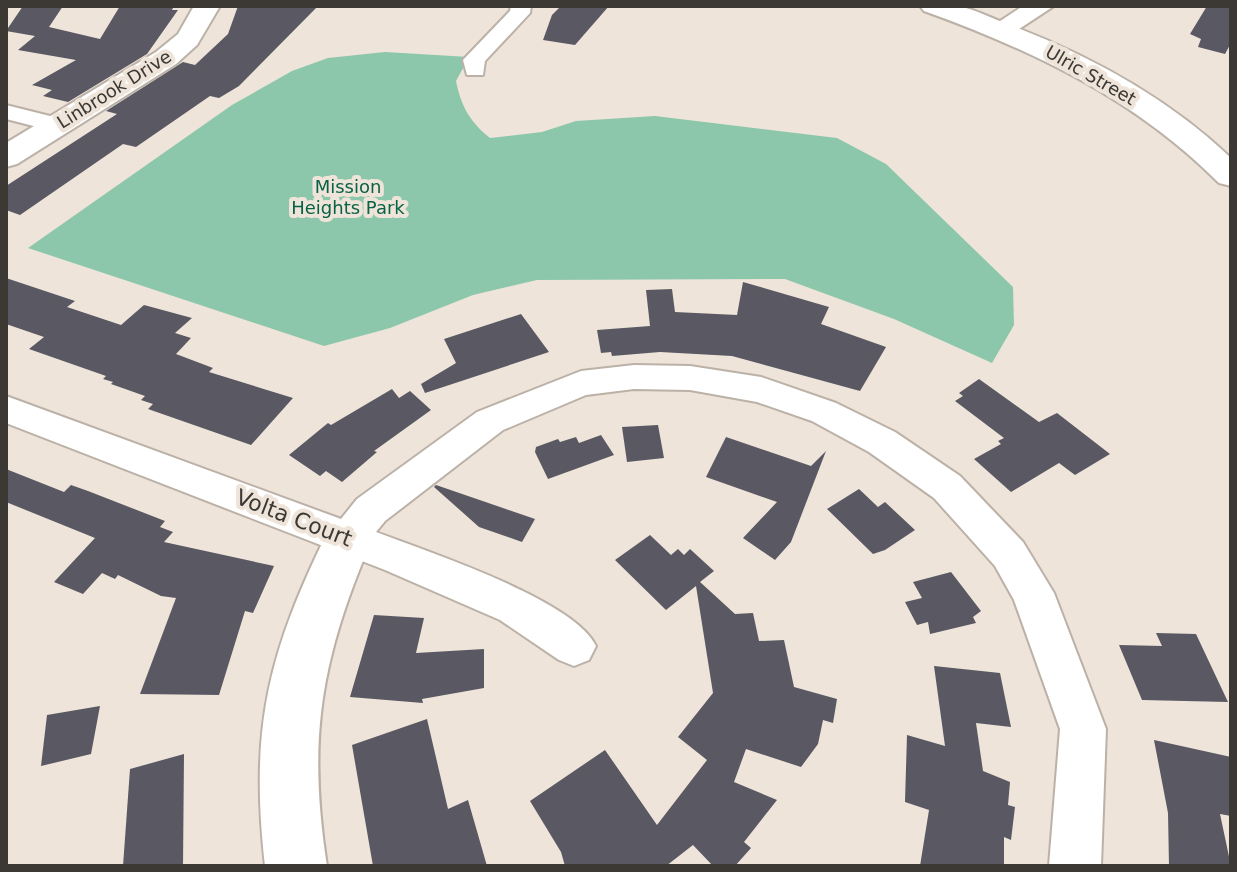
<svg xmlns="http://www.w3.org/2000/svg" width="1237" height="872" viewBox="0 0 1237 872" font-family="'DejaVu Sans',sans-serif">
<style>
.green{fill:#8cc7ab}
.building{fill:#595863}
.lines{fill:none;stroke-linecap:round;stroke-linejoin:round}
.minor-casing{stroke:#bbb1a7;stroke-width:4}
.tertiary-casing{stroke:#bbb1a7;stroke-width:4}
.secondary-casing{stroke:#bbb1a7;stroke-width:4}
.minor{fill:#fff;fill-rule:evenodd}
.tertiary{fill:#fff;fill-rule:evenodd}
.secondary{fill:#fff;fill-rule:evenodd}
.labels{text-anchor:middle;dominant-baseline:central;stroke-width:8;stroke-linejoin:round;paint-order:stroke}
.far-street-label{font-size:18px;fill:#3c3834;stroke:#eee4d9}
.far-park-label{font-size:18px;fill:#086245;stroke:#eee4d9}
.street-label{font-size:22px;fill:#3c3834;stroke:#eee4d9}
</style>
<rect width="100%" height="100%" fill="#eee4d9"/>
<path class="green" d="M385,52l84,5 -13,24c5,25 14,41 34,57l52,-6 34,-11 79,-5 182,22 49,26 127,123 1,38 -22,38 -98,-44 -109,-40 -248,1 -64,15 -83,33 -66,18 -296,-98 204,-143 60,-34 36,-13z"/>
<g class="building">
<path d="M23,6h40l-14,21 51,12 20,-33h54l-2,4h6l-31,44 -79,48 -25,-6 9,-6 -20,-5 44,-25 -58,-10 17,-14 -29,-5z"/>
<path d="M238,6h80l-79,80 -20,12 -9,-2 -74,51 -13,-3 -103,71 -14,-5v-24l111,-72 -11,-3 77,-49 12,3 33,-31z"/>
<path d="M561,6h48l-34,39 -32,-5 9,-25z"/>
<path d="M1207,6h24v37l-6,11 -27,-7 3,-8 -11,-5z"/>
<path d="M6,278l69,23 -8,6 54,18 23,-20 48,13 -17,15 16,5 -15,16 37,14 -4,4 84,26 -42,47 -103,-36 5,-5 -12,-4 4,-4 -34,-12 2,-2 -10,-3 3,-3 -77,-27 15,-12 -38,-13z"/>
<path d="M743,282l86,25 -8,17 65,23 -26,44 -128,-35 -72,-4 -48,4 -1,-4 -10,1 -4,-23 53,-4 -4,-36 26,-1 3,23 62,3z"/>
<path d="M521,314l28,38 -124,41 -4,-9 35,-21 -12,-24z"/>
<path d="M979,379l60,43 18,-9 53,41 -35,21 -16,-12 -48,29 -37,-33 27,-15 -3,-3 6,-3 -49,-37 8,-5 -4,-3z"/>
<path d="M392,389l7,9 11,-7 21,19 -57,41 3,1 -35,30 -16,-11 -6,5 -31,-21 39,-32 3,2z"/>
<path d="M658,425l6,33 -37,4 -5,-35z"/>
<path d="M601,435l13,20 -66,24 -13,-27 1,-5 22,-8 2,3 16,-5 3,6z"/>
<path d="M726,437l85,29 15,-15 -35,91 -16,18 -32,-22 34,-36 -71,-25z"/>
<path d="M6,469l58,23 7,-7 17,6 77,30 -5,6 13,5 -9,10 110,24 -21,47 -8,-2 -26,84 -79,-1 36,-96 -15,-2 -43,-21 -3,4 -13,-6 -19,21 -29,-12 41,-44 -89,-36z"/>
<path d="M436,485l99,34 -13,23 -43,-15 -45,-40z"/>
<path d="M859,489l19,18 7,-5 30,28 -30,20 -12,4 -46,-45z"/>
<path d="M650,535l21,20 7,-6 6,6 6,-6 24,22 -14,11 35,32 18,-1 6,28 25,-1 10,47 43,12 -4,24 -10,-3 -5,24 -17,23 -55,-18 -12,33 43,18 -33,42 7,6 -16,18h-22l-20,-21 -27,21h-101l-4,-14 -31,-51 75,-51 52,75 50,-65 -29,-23 35,-44 -17,-107 -30,24 -51,-50z"/>
<path d="M951,572l30,39 -8,6 3,6 -46,11 -2,-12 -11,3 -12,-23 17,-4 -9,-16z"/>
<path d="M374,615l50,3 -8,35 68,-4v39l-62,11 1,4 -73,-6z"/>
<path d="M1156,633l40,1 32,68 -86,-2 -23,-55 43,1z"/>
<path d="M934,666l66,7 11,54 -35,-4 7,48 27,11 -2,23 7,2 -4,33 -7,-3v29h-84l9,-56 -24,-8 2,-67 38,11z"/>
<path d="M100,706l-9,48 -50,12 6,-51z"/>
<path d="M427,719l21,90 20,-9 19,66h-114l-21,-121z"/>
<path d="M1154,740l77,17v59l-11,-2 11,52h-62l-1,-53z"/>
<path d="M184,754l-1,112h-60l7,-97z"/>
</g>
<g class="lines">
<defs>
<g id="minor">
<path d="M511,6h20l-1,7 -45,48 -2,14h-16l-4,-15 47,-49z"/>
<path d="M6,105l60,15 3,5 -12,7 -51,-13z"/>
<path d="M634,365l56,1 71,11 75,26 59,29 65,44 63,66 31,51 52,136 -5,137h-52l11,-137 -46,-129 -19,-34 -61,-68 -65,-46 -57,-31 -55,-19 -67,-12 -56,-1 -48,6 -83,35 -118,91 -9,11c50,19 199,68 220,114l-7,14 -15,6 -15,-6 -59,-40 -115,-50 -379,-147v-27l335,123 16,-20 120,-87 104,-41z"/>
</g>
<g id="tertiary">
<path d="M194,6h26l-23,39 -21,19 -159,100 -11,3v-24l150,-91 22,-18z"/>
<path d="M1023,6h31l-44,29h-18l-4,-6z"/>
<path d="M348,518l17,7 7,14c-51,120 -65,198 -45,327h-62c-16,-141 4,-216 66,-341z"/>
</g>
<path id="secondary" d="M920,6c12,0 26,-2 38,0 17,3 35,13 52,19 81,31 158,73 221,133v28l-12,-3c-84,-84 -184,-132 -295,-172z"/>
</defs>
<use href="#minor" class="minor-casing"/>
<use href="#tertiary" class="tertiary-casing"/>
<use href="#secondary" class="secondary-casing"/>
<use href="#minor" class="minor"/>
<use href="#tertiary" class="tertiary"/>
<use href="#secondary" class="secondary"/>
</g>
<g class="labels">
<g class="far-street-label">
<text transform="translate(1091 75) rotate(30)">Ulric Street</text>
<text transform="translate(114 89) rotate(-32)">Linbrook Drive</text>
</g>
<g class="far-park-label">
<text x="348" y="186">Mission<tspan x="348" dy="21">Heights Park</tspan></text>
</g>
<g class="street-label">
<text transform="translate(294 518) rotate(21)">Volta Court</text>
</g>
</g>
<rect width="1237" height="872" fill="none" stroke="#3c3834" stroke-width="16"/>
</svg>
